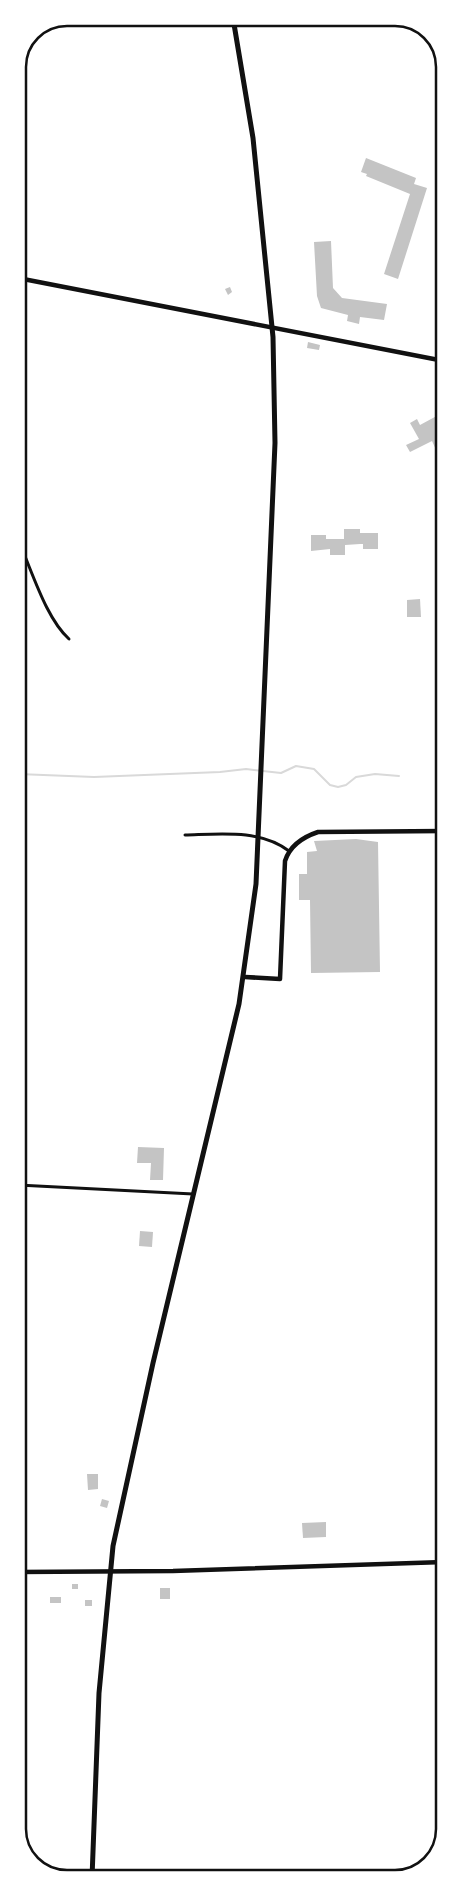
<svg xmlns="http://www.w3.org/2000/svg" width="462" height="1896" viewBox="0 0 462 1896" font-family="'Work Sans',sans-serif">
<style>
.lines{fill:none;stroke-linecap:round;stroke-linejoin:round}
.stream{stroke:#d9d9d9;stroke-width:2}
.building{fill:#c4c4c4}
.minor{stroke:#111;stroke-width:3}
.tertiary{stroke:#111;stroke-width:4.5}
.secondary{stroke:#111;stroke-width:5}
.rim{fill:none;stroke:#111;stroke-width:2.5}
</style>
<rect width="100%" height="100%" fill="#fff"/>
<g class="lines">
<path class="stream" d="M18,774l76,3 126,-5 26,-3 35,4 15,-7 18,3 16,16 8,2 8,-2 10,-8 19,-3 24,2"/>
</g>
<g class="building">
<path d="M366,158l50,20 -2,6 13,4 -29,91 -14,-5 26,-80 -44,-18 1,-2 -6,-2z"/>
<path d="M331,241l2,47 9,10 45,6 -3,16 -24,-3 -1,7 -12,-3 1,-6 -27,-7 -4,-12 -3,-54z"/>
<path d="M230,287l2,5 -4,3 -3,-6z"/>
<path d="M308,342l12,3 -1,5 -12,-2z"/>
<path d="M444,412v22l-5,2 5,12 -7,4 -5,-11 -22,11 -4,-7 13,-6 -9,-16 7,-4 3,6z"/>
<path d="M344,529h16v4h18v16h-15v-5h-3l-15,1v10h-15v-6l-19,2v-16h15v4h18z"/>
<path d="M420,599l1,18h-14v-17z"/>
<path d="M356,839l22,3 2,130 -69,1 -1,-73h-11v-26h8v-22l10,-1 -3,-10z"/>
<path d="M138,1147l26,1 -1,32h-13l1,-17h-14z"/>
<path d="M140,1231l13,1 -1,15 -13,-1z"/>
<path d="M87,1474h11v15l-10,1z"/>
<path d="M102,1499l7,2 -2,7 -7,-2z"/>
<path d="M326,1522v15l-23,1 -1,-15z"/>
<rect x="72" y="1584" width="6" height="5"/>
<rect x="160" y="1588" width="10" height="11"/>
<rect x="50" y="1597" width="11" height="6"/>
<rect x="85" y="1600" width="7" height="6"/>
</g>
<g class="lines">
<g class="minor">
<path d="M438,245l6,1"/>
<path d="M18,540c14,30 27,77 51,99"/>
<path d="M185,835c35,-1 75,-6 104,16"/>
<path d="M18,1185l175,9"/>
</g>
<g class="tertiary">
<path d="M18,278l426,83"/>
<path d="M245,977l35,2 5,-118c5,-16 18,-24 33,-29l126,-1"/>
<path d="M18,1572l155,-1 271,-9"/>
</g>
<path class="secondary" d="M92,1878l7,-185 14,-147 40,-183 86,-359 17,-120 19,-441 -2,-106 -20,-199 -20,-120"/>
</g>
<path d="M0 0H462V1896H0ZM67 26H395A41 41 0 0 1 436 67V1829A41 41 0 0 1 395 1870H67A41 41 0 0 1 26 1829V67A41 41 0 0 1 67 26Z" fill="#fff" fill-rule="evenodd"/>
<path class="rim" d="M67 26H395A41 41 0 0 1 436 67V1829A41 41 0 0 1 395 1870H67A41 41 0 0 1 26 1829V67A41 41 0 0 1 67 26Z"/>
</svg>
